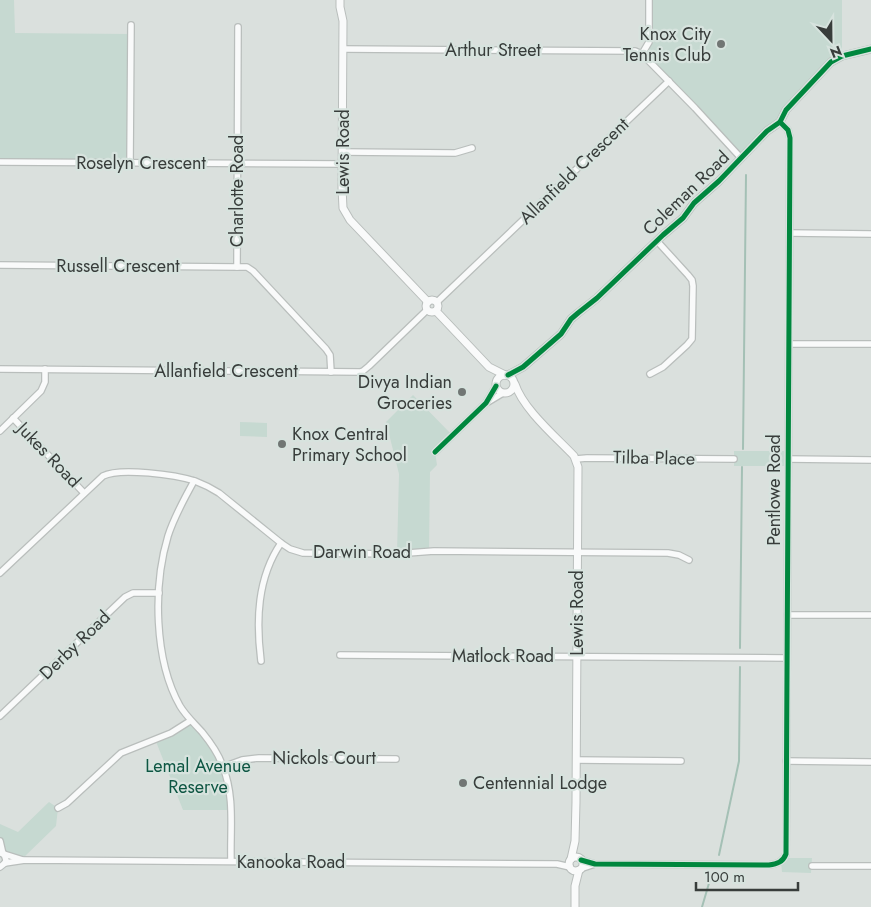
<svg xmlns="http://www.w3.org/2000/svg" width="871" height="907" viewBox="0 0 871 907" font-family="Jost,sans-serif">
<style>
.green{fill:#c6d9d1}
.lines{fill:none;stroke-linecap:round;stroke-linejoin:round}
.stream{stroke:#a4c0b5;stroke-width:2}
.minor-casing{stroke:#b9bebc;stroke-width:8}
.tertiary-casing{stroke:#b9bebc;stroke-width:9}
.minor{stroke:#f9fafa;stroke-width:5.5}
.tertiary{stroke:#f9fafa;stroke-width:7}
.cycleway-casing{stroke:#d7e3de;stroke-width:8}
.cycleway{stroke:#00873e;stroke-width:5}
.poi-dot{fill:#717674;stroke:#d7e3de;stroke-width:2}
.labels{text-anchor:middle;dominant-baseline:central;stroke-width:4.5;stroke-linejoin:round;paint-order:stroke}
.poi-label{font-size:18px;fill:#383d3b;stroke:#d7e3de;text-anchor:end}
.street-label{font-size:18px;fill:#383d3b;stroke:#d7e3de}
.park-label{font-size:18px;fill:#0e5643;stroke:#d7e3de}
</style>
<rect width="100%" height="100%" fill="#dae0dd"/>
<g class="green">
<path d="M0,0h14l1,33 116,1 -1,129 -130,-1z"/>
<path d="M649,0h193v56l-8,4 -51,58 -42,40 -99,-104 6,-9z"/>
<path d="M413,395l39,40 -17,17 2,13 -7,7 -1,79 -32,3 2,-80 -13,-52z"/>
<path d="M240,422l27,1v14l-27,-1z"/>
<rect x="734" y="451" width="54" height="15"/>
<path d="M190,721l30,39 11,50h-48l-28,-71z"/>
<path d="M49,802l9,6 -2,18 -34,33 -18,-5 -4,-13v-17l18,8z"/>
<path d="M785,858h27l-1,15 -29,-1 -1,-10z"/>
</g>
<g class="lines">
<g class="stream">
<path d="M743,449l3,-274"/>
<path d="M740,648l2,-181"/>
<path d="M719,855l20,-94 1,-94"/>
<path d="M702,907l10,-34"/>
</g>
<defs>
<g id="minor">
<path d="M649,0v42l-7,12 53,54 46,50"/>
<path d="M238,27l-1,240h10l6,4 73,78 4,6 1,17"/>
<path d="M344,49l291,2 7,3"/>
<path d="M343,152l112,1 17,-5"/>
<path d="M0,162l343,2"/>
<path d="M130,163l1,-138"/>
<path d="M790,233l81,1"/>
<path d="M0,265l237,2"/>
<path d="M437,302l232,-221"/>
<path d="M789,344h82"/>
<path d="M0,369l360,3 3,-1 6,-5 58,-56"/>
<path d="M650,374l13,-7 24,-22 5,-6 1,-53 -1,-6 -4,-5 -31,-34"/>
<path d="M488,402l15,-9"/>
<path d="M13,418l71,75"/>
<path d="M0,431l41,-40 4,-9v-13"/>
<path d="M435,452l51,-49 10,-17"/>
<path d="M576,459l11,-1 147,1"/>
<path d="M788,459l83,1"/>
<path d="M194,481c-10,18 -20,36 -26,55 -15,50 -14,124 12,170 6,10 14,17 22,26 9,11 17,22 21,35 12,30 7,63 8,94"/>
<path d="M0,573l103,-97c17,-9 73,-1 92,5 8,3 16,7 24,12l62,50 9,6 13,4 92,1 39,-3 234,2 11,2 10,5"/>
<path d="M787,615h84"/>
<path d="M340,655l447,3"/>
<path d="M261,661c-5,-40 -4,-83 20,-118"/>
<path d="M0,716l125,-119 8,-4h26"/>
<path d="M576,760l105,1"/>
<path d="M786,761l85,1"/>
<path d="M223,767l19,-7 17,-2 137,1"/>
<path d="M58,808l9,-5 54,-50 50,-20 19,-12"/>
<path d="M0,841l3,13"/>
<path d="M0,853l4,1 2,6 -1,3 -5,4"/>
<path d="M4,854l19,6"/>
<path d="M581,860l14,4 174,1c8,-1 14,-3 17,-11l4,-716 -2,-8 -8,-8"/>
<path d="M5,863l20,-3 532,4 13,3"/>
<path d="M812,866h59"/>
<path d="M580,869l15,-5"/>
</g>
<g id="tertiary">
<path d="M340,0v7l3,14 -1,167 1,20 7,12 78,82"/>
<circle cx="432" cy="306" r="6"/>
<path d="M436,311l53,56 16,8"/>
<circle cx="505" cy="384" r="9"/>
<path d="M508,375l15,-8 38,-33 10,-15 7,-6 19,-15 66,-63 20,-17 11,-15 25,-22 48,-50 13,-9 6,-12 45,-48 11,-6 29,-7"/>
<path d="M515,384c8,25 41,53 59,72l4,11 -2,335 -1,39 -4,18"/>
<circle cx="576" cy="864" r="7"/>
<path d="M575,907v-21l4,-16"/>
</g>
</defs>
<use href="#minor" class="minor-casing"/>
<use href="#tertiary" class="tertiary-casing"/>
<use href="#minor" class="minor"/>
<use href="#tertiary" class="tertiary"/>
<defs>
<g id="cycleway">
<path d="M508,375l15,-8 38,-33 10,-15 7,-6 19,-15 66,-63 20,-17 11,-15 25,-22 48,-50 13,-9 6,-12 45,-48 11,-6 29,-7"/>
<path d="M435,452l51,-49 10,-17"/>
<path d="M581,860l14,4 174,1c8,-1 14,-3 17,-11l4,-716 -2,-8 -8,-8"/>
</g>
</defs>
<use href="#cycleway" class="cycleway-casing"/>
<use href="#cycleway" class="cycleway"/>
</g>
<g class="poi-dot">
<circle cx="721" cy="44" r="5"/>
<circle cx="462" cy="392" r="5"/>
<circle cx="282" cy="444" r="5"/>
<circle cx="463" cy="783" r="5"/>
</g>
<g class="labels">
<g class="poi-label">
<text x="711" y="34">Knox City<tspan x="711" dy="21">Tennis Club</tspan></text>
<text x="452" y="382">Divya Indian<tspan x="452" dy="21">Groceries</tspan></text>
<text x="292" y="434" text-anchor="start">Knox Central<tspan x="292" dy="21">Primary School</tspan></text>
<text x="473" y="783" text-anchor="start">Centennial Lodge</text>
</g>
<g class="street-label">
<text x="493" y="50">Arthur Street</text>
<text transform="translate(343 152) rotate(-90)">Lewis Road</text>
<text x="141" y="163">Roselyn Crescent</text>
<text transform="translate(574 171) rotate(-44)">Allanfield Crescent</text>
<text transform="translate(237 191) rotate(-90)">Charlotte Road</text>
<text transform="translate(686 193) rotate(-44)">Coleman Road</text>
<text x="118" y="266">Russell Crescent</text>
<text x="226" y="371">Allanfield Crescent</text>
<text transform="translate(49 455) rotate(46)">Jukes Road</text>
<text transform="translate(654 458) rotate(1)">Tilba Place</text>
<text transform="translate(774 490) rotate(-90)">Pentlowe Road</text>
<text x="362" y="552">Darwin Road</text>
<text transform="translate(577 613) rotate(-90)">Lewis Road</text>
<text transform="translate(75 645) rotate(-44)">Derby Road</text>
<text x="503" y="656">Matlock Road</text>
<text x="324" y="758">Nickols Court</text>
<text x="291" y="862">Kanooka Road</text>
</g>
<g class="park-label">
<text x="198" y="766">Lemal Avenue<tspan x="198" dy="21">Reserve</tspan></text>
</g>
</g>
<g transform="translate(831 40) rotate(158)" stroke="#d7e3de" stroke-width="4" paint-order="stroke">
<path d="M0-4L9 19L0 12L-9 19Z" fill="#383d3b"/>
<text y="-8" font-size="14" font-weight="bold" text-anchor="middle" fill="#383d3b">N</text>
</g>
<path d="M696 882v8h102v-8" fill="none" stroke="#383d3b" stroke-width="2.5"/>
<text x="704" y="882" font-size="15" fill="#383d3b" stroke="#d7e3de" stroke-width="4" paint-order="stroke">100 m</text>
</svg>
